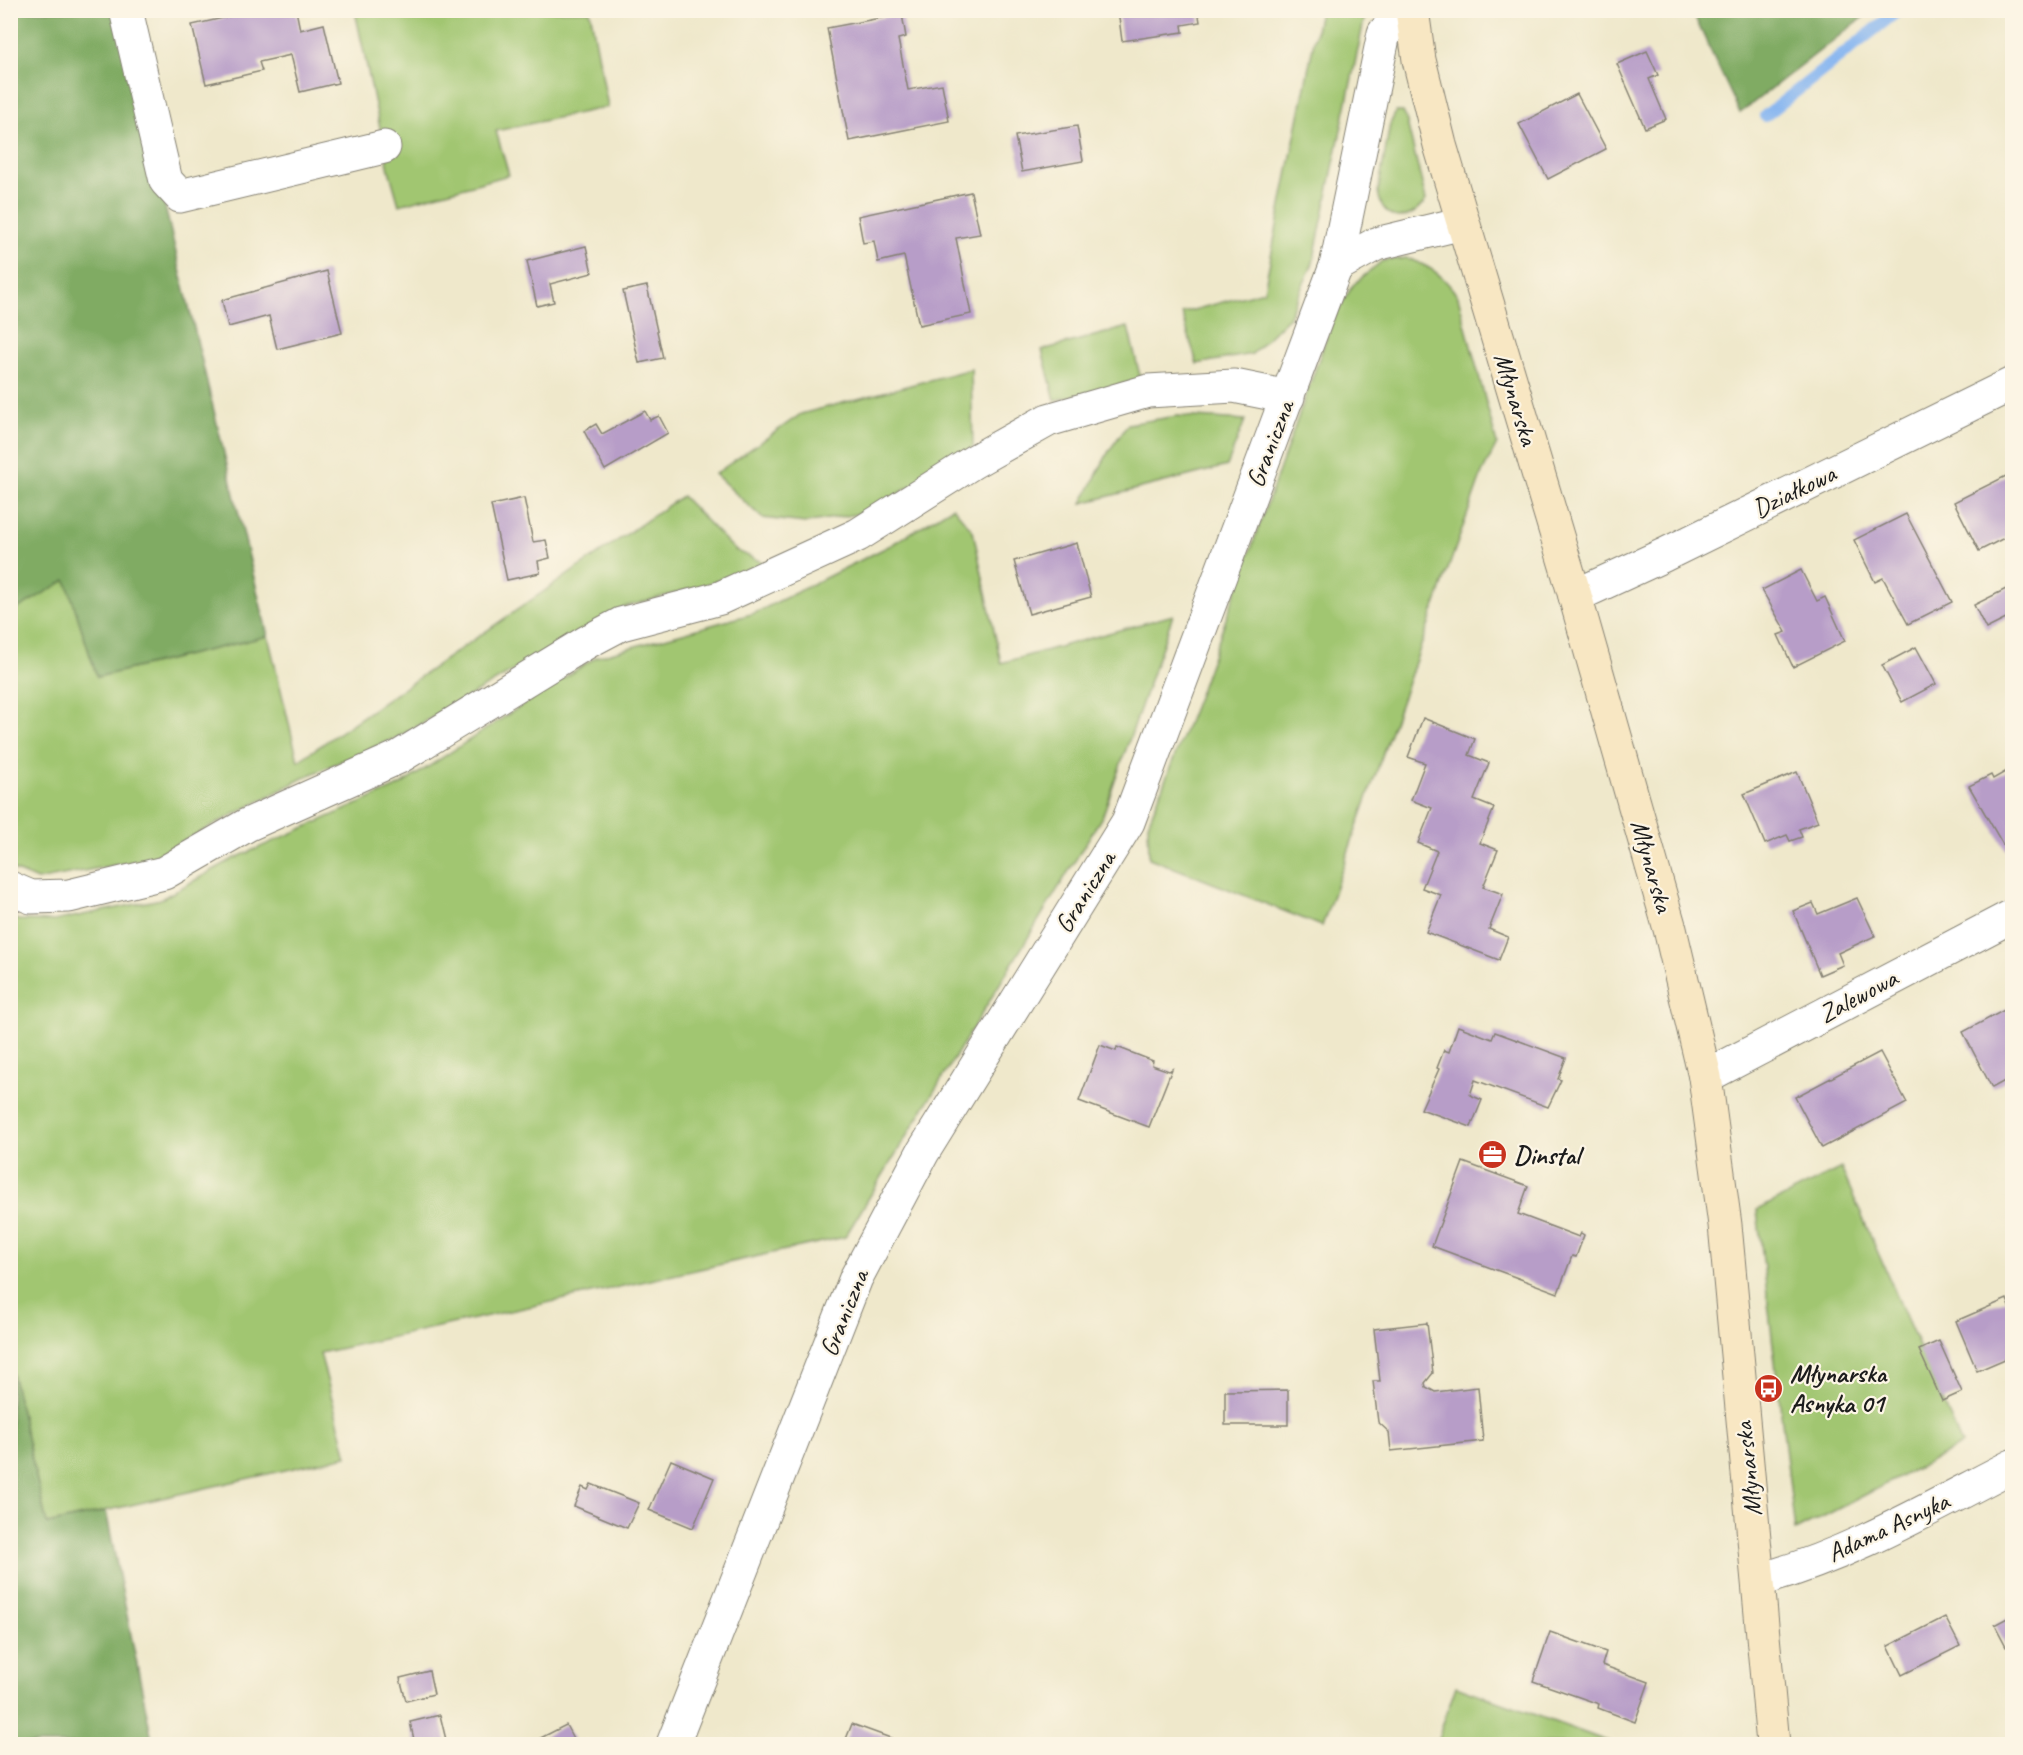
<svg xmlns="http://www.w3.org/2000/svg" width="2023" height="1755" viewBox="0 0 2023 1755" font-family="Caveat,sans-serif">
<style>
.green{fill:#a1c671;stroke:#5e7146;stroke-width:1.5}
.forest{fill:#80ab63;stroke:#4e6440;stroke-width:1.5}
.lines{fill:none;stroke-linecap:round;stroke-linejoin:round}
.stream{stroke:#86b5f0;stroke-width:12}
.building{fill:#b79dc8}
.street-casing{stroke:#868274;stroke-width:35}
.secondary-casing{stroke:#868274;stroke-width:35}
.street{stroke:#fff;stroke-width:33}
.secondary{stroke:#f8e7c3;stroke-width:33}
.labels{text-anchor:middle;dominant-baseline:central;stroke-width:4.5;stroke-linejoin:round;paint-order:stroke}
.street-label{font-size:26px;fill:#1c1c1c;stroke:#fcf5e5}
.poi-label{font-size:26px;font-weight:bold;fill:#1c1c1c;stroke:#fcf5e5;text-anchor:start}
</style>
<rect width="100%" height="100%" fill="#fcf5e5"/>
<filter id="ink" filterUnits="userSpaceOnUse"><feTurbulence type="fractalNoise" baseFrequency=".0167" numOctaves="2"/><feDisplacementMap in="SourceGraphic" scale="12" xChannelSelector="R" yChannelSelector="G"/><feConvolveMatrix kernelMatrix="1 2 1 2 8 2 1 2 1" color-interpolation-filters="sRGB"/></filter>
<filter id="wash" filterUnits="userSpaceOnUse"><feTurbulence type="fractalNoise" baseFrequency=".008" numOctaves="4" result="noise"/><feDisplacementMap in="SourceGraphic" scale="24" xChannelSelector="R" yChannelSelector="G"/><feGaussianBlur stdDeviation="1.35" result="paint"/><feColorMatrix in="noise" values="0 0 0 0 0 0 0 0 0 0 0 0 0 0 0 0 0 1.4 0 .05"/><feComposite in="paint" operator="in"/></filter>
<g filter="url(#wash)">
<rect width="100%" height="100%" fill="#efe8cb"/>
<g class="green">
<path d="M355,11h235l18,96 -112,24 13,44 -110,30 -10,-35z"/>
<path d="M1320,11h46l-53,252 -25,55 -36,36 -55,10 -15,-51 82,-22z"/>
<path d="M1396,112h7l3,6 20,82c-16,24 -43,24 -48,-8l12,-68z"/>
<path d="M1407,258c24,9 37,17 51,39l39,147 -15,29 -160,453 -173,-68 -1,-34 50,-127 136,-380 19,-32 29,-24z"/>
<path d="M1128,327l13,53 -86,20 -13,-50z"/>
<path d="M971,369l2,78 -104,65 -64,11 -43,-5 -47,-44 86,-60z"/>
<path d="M1177,416l68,4 -18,46 -145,37 27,-52 19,-27z"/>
<path d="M682,496l53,54 29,13 -62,23 -78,21 -226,130 -91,39 -156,82 -114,22 -26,-11v-260l7,-1 48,-29 31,98 171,-41 30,125z"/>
<path d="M953,507l20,24 28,132 172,-48 -70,200 -258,422 -525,116 27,103 -300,68 -36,-155 -1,-452 8,3 36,1 107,-22 72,-40 166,-73 197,-129 159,-44 136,-68z"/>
<path d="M1841,1168l121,277 -167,86 -38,-321z"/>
<path d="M1456,1686l159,58h-179z"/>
</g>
<g class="forest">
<path d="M11,11h107l150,625 -171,41 -31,-97 -49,29h-6z"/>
<path d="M1692,11h179l-131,102z"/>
<path d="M11,1369l36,155 59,-13 47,233h-142z"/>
</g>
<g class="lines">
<path class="stream" d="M1765,116l134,-106"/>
</g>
<g id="blocks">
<g class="building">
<path d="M240,10h56l4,20 24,-6 14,59 -38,9 -9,-37 -32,7 3,9 -56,13 -14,-59 49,-11z"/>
<path d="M1118,10h80l2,12 -18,3 1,7 -61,9z"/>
<path d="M902,14l4,23 -8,2 10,51 34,-6 7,37 -100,20 -22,-113z"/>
<path d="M1647,51l11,24 -9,4 17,40 -21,9 -28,-64z"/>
<path d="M1577,94l29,55 -58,30 -29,-55z"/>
<path d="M1077,126l6,35 -61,11 -7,-36z"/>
<path d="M971,192l9,42 -24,4 15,76 -52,11 -15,-69 -26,6 -4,-21 -11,2 -5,-27z"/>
<path d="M586,246l6,27 -42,11 4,18 -17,4 -10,-45z"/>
<path d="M327,271l15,62 -65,16 -8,-33 -41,11 -6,-27z"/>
<path d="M647,286l16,72 -24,5 -16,-72z"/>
<path d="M645,411l5,9 9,-4 9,17 -63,37 -21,-39 12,-7 6,10z"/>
<path d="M2010,474l2,4v56l-33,17 -25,-49z"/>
<path d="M524,498l9,44 13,-2 4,18 -12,3 2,12 -33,7 -16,-75z"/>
<path d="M1906,514l46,88 -44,22 -25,-46 -8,4 -21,-42z"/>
<path d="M1077,543l14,54 -62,17 -15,-53z"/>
<path d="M1801,570l16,31 8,-4 20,44 -52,26 -15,-32 8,-3 -24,-42z"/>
<path d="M2012,586v30l-26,13 -12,-24z"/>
<path d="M1916,647l20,37 -34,18 -20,-37z"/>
<path d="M1423,718l52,21 -6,16 20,8 -15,37 20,8 -14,35 18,7 -15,37 20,7 -14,35 19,8 -9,23 -73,-28 15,-37 -19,-7 15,-37 -19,-8 14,-35 -21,-8 14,-37 -17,-6z"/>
<path d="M2012,768v79l-6,3 -37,-64 22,-11 2,4z"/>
<path d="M1797,772l21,50 -19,7 3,8 -12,4 -3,-6 -22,9 -21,-50z"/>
<path d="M1857,898l18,38 -37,17 5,12 -23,10 -27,-64 20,-8 5,11z"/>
<path d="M2012,1006v71l-20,11 -29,-56z"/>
<path d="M1458,1026l34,13 3,-7 71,26 -8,21 3,1 -13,27 -73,-27 -5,15 12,5 -11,27 -50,-18 18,-40 -2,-1 7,-18 5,2z"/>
<path d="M1100,1045l16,6 1,-4 36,14 -1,4 17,6 3,-2 -23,58 -70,-26z"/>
<path d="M1880,1052l27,51 -85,45 -27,-51z"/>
<path d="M1463,1162l65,24 -10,28 61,23 2,-4 3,2 -8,22 -4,-1 -14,37 -126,-47z"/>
<path d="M2007,1299l5,13v44l-35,15 -21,-50z"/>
<path d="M1427,1323l6,50 -8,10 1,4 9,5 43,-5 5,54 -92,10 -2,-19 -11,-10 -5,-41h7l-6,-52z"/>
<path d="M1939,1341l23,51 -20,9 -23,-51z"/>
<path d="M1288,1390v35h-63v-34z"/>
<path d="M671,1460l43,18 -21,50 -44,-18z"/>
<path d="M591,1484l48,19 -12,25 -53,-22 8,-19 6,3z"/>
<path d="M2012,1616v27l-6,3 -11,-21z"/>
<path d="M1945,1617l15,29 -58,29 -14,-29z"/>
<path d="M1550,1632l56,20 -4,13 47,17 -14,40 -37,-14 1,-4 -66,-23z"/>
<path d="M429,1671l5,23 -28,7 -6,-23z"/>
<path d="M440,1715l7,29h-32l-5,-22z"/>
<path d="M852,1724l55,20h-63z"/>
<path d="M566,1725l10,19h-47z"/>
</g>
</g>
</g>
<g filter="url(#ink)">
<use href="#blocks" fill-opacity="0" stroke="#868274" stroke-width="1.5"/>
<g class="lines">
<defs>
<g id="street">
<path d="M126,10l40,171 14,15 204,-49"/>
<path d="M1336,266l40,-22 87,-21"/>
<path d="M1575,596l89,-41 348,-171"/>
<path d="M10,888l21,9 38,-1 95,-23 83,-48 152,-68 188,-115 34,-18 99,-26 138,-63 115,-73 75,-42 100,-29 86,-5 54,11"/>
<path d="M1705,1077l307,-161"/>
<path d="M1759,1580c89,-24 171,-72 253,-114"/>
<path d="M673,1744l183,-466 67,-126 205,-330 208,-556 48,-233 14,-15 13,-8"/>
</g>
<path id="secondary" d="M1412,10l7,50 21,85 135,451 95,333 35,148 20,148 48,519"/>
</defs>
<use href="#street" class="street-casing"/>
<use href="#secondary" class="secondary-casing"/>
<use href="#street" class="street"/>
<use href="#secondary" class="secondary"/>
</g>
</g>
<defs>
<symbol id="office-disc" viewBox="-11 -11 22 22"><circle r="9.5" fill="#c8321e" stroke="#fcf5e5"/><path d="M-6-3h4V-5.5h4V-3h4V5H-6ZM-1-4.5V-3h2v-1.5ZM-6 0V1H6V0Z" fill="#fff"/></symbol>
<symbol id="bus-disc" viewBox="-11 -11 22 22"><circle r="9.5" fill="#c8321e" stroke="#fcf5e5"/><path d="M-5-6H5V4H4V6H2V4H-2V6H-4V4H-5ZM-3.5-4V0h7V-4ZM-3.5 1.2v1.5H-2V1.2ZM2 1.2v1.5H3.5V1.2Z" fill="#fff"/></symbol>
</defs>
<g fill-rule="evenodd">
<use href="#office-disc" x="1476" y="1138" width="33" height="33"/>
<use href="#bus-disc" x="1752" y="1372" width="33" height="33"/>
</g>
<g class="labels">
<g class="street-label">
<text transform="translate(1516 399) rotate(73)">Młynarska</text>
<text transform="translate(1270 444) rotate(-69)">Graniczna</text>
<text transform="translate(1794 491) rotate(-26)">Działkowa</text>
<text transform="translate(1652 866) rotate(74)">Młynarska</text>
<text transform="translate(1085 892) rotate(-58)">Graniczna</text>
<text transform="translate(1858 996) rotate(-28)">Zalewowa</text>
<text transform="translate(844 1313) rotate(-68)">Graniczna</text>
<text transform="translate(1748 1469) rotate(-96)">Młynarska</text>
<text transform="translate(1888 1527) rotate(-25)">Adama Asnyka</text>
</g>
<g class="poi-label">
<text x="1514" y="1155">Dinstal</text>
<text x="1790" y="1373">Młynarska<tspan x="1790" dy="30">Asnyka 01</tspan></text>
</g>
</g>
<rect width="2023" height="1755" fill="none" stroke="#fcf5e5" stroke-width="36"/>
</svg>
